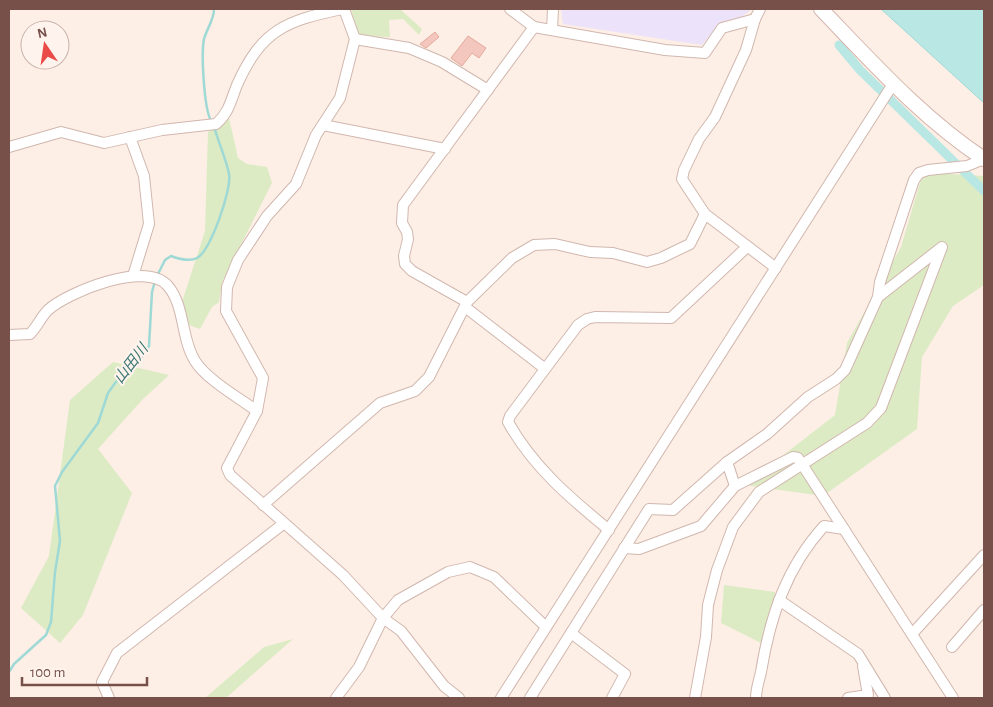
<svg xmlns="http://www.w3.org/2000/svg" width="993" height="707" viewBox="0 0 993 707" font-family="'Alegreya Sans','Noto Sans JP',sans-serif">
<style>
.education{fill:#ece2f9}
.green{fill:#dcebc4}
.water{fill:#b9e7e4;stroke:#9fd9d6}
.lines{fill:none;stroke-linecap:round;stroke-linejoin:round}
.stream{stroke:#9fd9d6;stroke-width:2.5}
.canal{stroke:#b9e7e4;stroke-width:9}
.building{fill:#f3c7bd;stroke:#e6a99d}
.street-casing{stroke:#d1b7ae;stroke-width:12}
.secondary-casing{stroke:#d4b5ac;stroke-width:16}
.street{stroke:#fff;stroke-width:10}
.secondary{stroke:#fff;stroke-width:14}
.labels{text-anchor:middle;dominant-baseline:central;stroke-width:4;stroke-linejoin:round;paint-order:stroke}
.water-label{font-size:15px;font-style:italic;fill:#3a7673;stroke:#fff4ed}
</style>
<rect width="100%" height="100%" fill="#fdefe6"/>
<path class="education" d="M561,9h191l-11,8 -21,6 -18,22 -139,-21z"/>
<g class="green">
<path d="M351,9h49l22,20 -3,6 -16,-16 -14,1 1,17 -31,-1z"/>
<path d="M229,118l9,40 9,6 20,3 5,16 -50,99 -3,20 -7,5 -12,22 -11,-4 -7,-23 23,-71 3,-99z"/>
<path d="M932,173l52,3v109l-31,21 -31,51 -5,72 -94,67 -78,-11 90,-70 12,-72 54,-96 21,-71z"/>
<path d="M113,362l56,13 -27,25 -44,49 34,44 -49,122 -23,28 -39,-35 28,-52 21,-156z"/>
<path d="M724,585l51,7 -4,56 -50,-25z"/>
<path d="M293,639l-67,59h-21l59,-51z"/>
</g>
<path class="water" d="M881,9h103v94z"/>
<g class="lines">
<g class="stream">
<path d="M211,121c-7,-13 -10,-67 -7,-82 3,-11 10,-19 10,-30"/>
<path d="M157,276l8,-16 6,-4c8,3 18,6 26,2 14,-8 35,-69 32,-84 -3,-16 -11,-32 -15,-48"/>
<path d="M9,672l5,-8 32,-29 5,-13 4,-50 5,-31 -5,-55 7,-14 36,-49 10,-30 15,-21 20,-16 6,-10 3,-54 3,-11"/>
</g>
<path class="canal" d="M839,45l21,25 124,121"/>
</g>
<g class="building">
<path d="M435,32l4,5 -13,11 -6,-4z"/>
<path d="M468,36l18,12 -7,10 -7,-5 -10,13 -11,-8z"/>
</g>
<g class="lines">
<defs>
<g id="street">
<path d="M344,9l11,30 -15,59 -24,37 -20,49 -29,32 -29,44 -11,27 -1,24 37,67 -6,33 -30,57 3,7 113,100 40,43 18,13 43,55 15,12"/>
<path d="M510,9l24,18 131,23 40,3 17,-25 33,-9 5,-10"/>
<path d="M552,30l1,-21"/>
<path d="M355,39l54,9 33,14 46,28"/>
<path d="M323,125l122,24"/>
<path d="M130,137l14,39 5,48 -16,52"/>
<path d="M9,147l52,-15 43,11 58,-13 54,-6c13,-11 15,-24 21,-39 25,-56 49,-64 105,-76"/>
<path d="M705,214l71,54"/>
<path d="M467,302l-55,-31 -7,-7 -1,-8 4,-17 -1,-7 -5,-9 1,-18 131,-178"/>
<path d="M465,307l79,61"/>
<path d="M9,335l21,-1c7,-7 11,-17 18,-24 20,-18 98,-50 120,-24 17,20 13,53 27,75 11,18 44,37 62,50"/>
<path d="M263,505l117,-102 35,-12 14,-14 38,-75 45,-44 22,-13 21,-1 35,8 23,1 34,9 14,-4 29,-14 15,-30 -23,-35 2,-9 15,-31 16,-22 31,-67 9,-31"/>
<path d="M609,530c-39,-32 -76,-63 -101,-108l2,-6 68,-91 9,-6 8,-2 76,1 76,-71"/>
<path d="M624,548l15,1 62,-23 34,-40"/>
<path d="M779,600l79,54 27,44"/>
<path d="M571,633l54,41 -13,24"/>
<path d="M912,634l72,-79"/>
<path d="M952,647l32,-37"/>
<path d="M109,698l-7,-16 15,-29 166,-129"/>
<path d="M336,698l23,-31 24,-49 15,-18 50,-28 22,-5 24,10 52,50"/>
<path d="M501,698l392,-614"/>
<path d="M530,698l119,-189 24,1 54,-48"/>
<path d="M695,698l11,-61 2,-32 9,-35 16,-43 26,-35 108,-69 14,-15 61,-161 -64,50"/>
<path d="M756,698c0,-9 3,-17 5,-26 9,-55 25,-104 63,-146l20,3"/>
<path d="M848,698l20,-3 -5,-29"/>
<path d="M953,698l-155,-240 -5,-1 -58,29 -8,-24 40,-28 41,-37 28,-18 9,-9 33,-73 2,-15 34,-102 5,-7 9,-3 39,-4 17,-7"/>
</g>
<path id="secondary" d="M821,9c52,54 101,109 163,150"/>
</defs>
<use href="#street" class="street-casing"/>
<use href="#secondary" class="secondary-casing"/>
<use href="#street" class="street"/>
<use href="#secondary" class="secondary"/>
</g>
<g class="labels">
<g class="water-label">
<text transform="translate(131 364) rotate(-52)">山田川</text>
</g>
</g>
<rect width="993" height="707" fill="none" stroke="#77504a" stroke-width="20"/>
<g transform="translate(45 45) rotate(347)"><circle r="24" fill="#fff4ed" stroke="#c9b2ac"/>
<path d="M0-4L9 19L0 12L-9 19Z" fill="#ea4a48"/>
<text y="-8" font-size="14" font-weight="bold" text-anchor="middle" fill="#77504a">N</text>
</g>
<path d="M22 677v8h125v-8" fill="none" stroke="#77504a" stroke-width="2.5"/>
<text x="30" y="677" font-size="15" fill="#77504a" stroke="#fff4ed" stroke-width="4" paint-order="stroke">100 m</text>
</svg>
